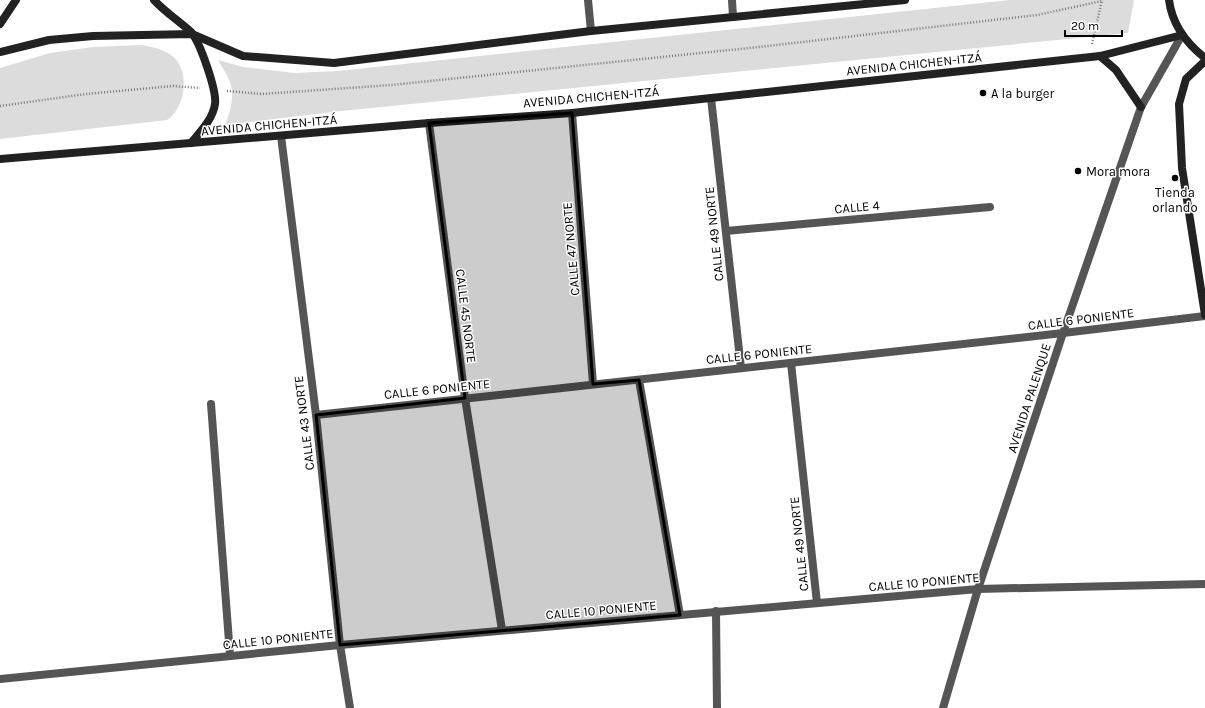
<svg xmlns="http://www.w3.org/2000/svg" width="1205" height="708" viewBox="0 0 1205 708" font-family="Karla,sans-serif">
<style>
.green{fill:#dcdcdc}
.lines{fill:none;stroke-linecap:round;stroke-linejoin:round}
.path{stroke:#777;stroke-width:2.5;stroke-dasharray:1 2;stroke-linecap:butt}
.street{stroke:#555;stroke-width:8}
.secondary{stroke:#222;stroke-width:8}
.marked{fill:#000;fill-opacity:0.2;stroke:#000;stroke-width:3;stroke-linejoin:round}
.poi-dot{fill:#000;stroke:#fff;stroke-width:1.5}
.labels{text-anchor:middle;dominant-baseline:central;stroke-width:3;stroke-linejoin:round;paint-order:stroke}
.street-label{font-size:13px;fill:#000;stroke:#fff}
.poi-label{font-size:13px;fill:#000;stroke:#fff;text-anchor:start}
</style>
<rect width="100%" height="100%" fill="#fff"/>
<g class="green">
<path d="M1010,0h124l-6,33 -787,78 -116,14c5,-12 10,-29 5,-43 -3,-7 -8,-15 -12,-22l25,7 51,6 44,-2z"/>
<path d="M142,45c10,2 21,4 29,10 20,14 15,53 -4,65l-167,19v-71l50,-15 43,-6z"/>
</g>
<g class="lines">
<g class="path">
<path d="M1092,44l10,-44"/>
<path d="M227,91l35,3 129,-9 368,-38 278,-32 65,-14"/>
<path d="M0,106l86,-12 87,-8 27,2"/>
</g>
<g class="street">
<path d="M588,0l3,31"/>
<path d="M732,0l1,17"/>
<path d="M711,98l30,270"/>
<path d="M572,113l21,271"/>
<path d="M429,123l36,275 37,232"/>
<path d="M281,136l35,279 24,230 10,63"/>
<path d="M726,231l264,-24"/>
<path d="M791,363l26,240"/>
<path d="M639,380l41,235"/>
<path d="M211,404l19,251"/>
<path d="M316,415l747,-82 142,-17"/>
<path d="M716,611l1,97"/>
<path d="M0,679l340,-34 638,-56 227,-5"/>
<path d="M943,708l35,-119 85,-256 78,-226 41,-72"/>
</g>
<g class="secondary">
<path d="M154,0c11,12 25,21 37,32 9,10 26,59 24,72 -2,15 -15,28 -24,39"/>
<path d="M1169,0c3,24 17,43 36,58"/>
<path d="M0,24l16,-24"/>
<path d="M0,52l49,-12 44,-4 99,-2 51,22 91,7 257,-32 314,-31"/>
<path d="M1100,56l16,14 25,37"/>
<path d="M1205,61l-19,18 -7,25 3,64 23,147"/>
<path d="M0,159l429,-36 143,-10 528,-57 82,-21"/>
</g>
</g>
<path class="marked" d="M572,113l21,271 46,-4 41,235 -340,30 -24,-230 149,-17 -36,-275z"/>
<g class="poi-dot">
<circle cx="983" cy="93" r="4"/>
<circle cx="1078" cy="171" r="4"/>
<circle cx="1175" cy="178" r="4"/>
</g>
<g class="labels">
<g class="street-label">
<text transform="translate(914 64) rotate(-6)">AVENIDA CHICHEN-ITZÁ</text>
<text transform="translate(591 97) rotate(-5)">AVENIDA CHICHEN-ITZÁ</text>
<text transform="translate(269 125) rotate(-5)">AVENIDA CHICHEN-ITZÁ</text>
<text transform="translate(857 207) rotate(-5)">CALLE 4</text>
<text transform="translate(714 234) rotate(-96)">CALLE 49 NORTE</text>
<text transform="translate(571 249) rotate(-95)">CALLE 47 NORTE</text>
<text transform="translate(466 316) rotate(83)">CALLE 45 NORTE</text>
<text transform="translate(1081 319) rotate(-7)">CALLE 6 PONIENTE</text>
<text transform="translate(759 354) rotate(-6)">CALLE 6 PONIENTE</text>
<text transform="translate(437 389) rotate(-6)">CALLE 6 PONIENTE</text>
<text transform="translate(1029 398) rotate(-72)">AVENIDA PALENQUE</text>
<text transform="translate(304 423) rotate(-97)">CALLE 43 NORTE</text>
<text transform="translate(799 544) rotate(-96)">CALLE 49 NORTE</text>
<text transform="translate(924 582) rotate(-5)">CALLE 10 PONIENTE</text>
<text transform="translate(601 610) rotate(-5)">CALLE 10 PONIENTE</text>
<text transform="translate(278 639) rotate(-6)">CALLE 10 PONIENTE</text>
</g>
<g class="poi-label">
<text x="991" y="93">A la burger</text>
<text x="1086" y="171">Mora mora</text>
<text x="1175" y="192" text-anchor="middle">Tienda<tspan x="1175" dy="15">orlando</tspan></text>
</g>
</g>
<path d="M1065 30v6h57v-6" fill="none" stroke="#000000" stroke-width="2"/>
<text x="1071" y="30" font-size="12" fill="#000000" stroke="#ffffff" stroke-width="3" paint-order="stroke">20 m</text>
</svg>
